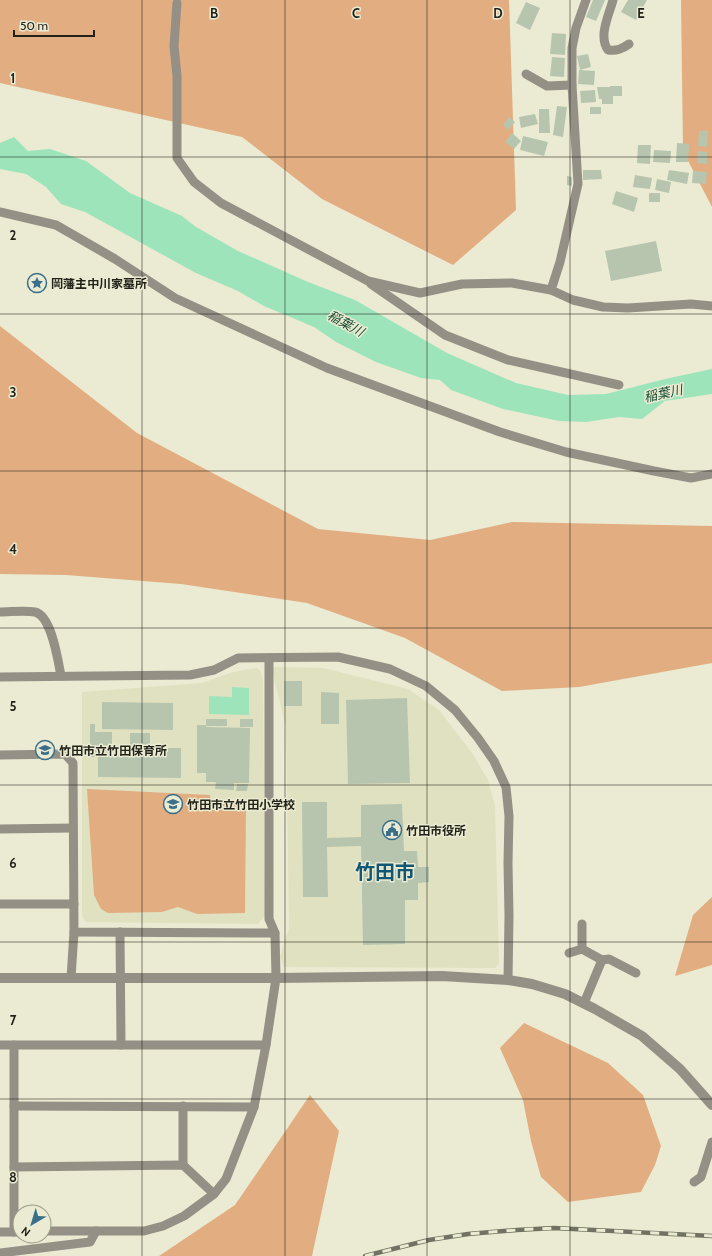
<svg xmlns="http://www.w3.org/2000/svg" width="712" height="1256" viewBox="0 0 712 1256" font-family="Cabin,'Noto Sans JP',sans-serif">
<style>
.built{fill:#e0e1c0}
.green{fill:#e2ad80}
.water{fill:#9de4bb}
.building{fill:#b7c5af}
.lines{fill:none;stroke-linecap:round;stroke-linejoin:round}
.minor{stroke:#959086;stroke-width:9}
.tertiary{stroke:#959086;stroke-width:10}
.rail-casing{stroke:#727263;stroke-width:4.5}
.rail{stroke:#eaebd2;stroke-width:3;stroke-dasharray:9;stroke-linecap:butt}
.grid{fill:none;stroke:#222219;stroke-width:1;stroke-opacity:0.55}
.labels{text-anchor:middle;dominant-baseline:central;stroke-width:3;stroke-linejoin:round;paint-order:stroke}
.poi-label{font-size:12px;font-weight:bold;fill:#222219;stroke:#eaebd2;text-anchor:start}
.water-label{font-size:13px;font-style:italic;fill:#154b31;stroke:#eaebd2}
.town-label{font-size:20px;font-weight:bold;fill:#115673;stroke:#eaebd2}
.grid-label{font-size:13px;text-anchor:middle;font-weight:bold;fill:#222219;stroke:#eaebd2;stroke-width:3;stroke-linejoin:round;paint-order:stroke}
</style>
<rect width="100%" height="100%" fill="#eaebd2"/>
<g class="built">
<path d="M271,667l52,1 85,21 31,21 33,43 16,27 7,26 4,157 -4,5 -211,-1 -4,-11 9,-27 -3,-203z"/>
<path d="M256,668l4,2 3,10 2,235 -7,9 -173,-2 -3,-7v-223l120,-9 31,-11z"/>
</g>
<g class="green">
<path d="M0,0h509l7,210 -63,55 -131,-66 -80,-62 -242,-54z"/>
<path d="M681,0h31v207l-29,-56z"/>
<path d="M0,326l137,107 181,96 112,11 82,-18 200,4v137l-133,24 -77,4 -97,-53 -98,-35 -126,-19 -115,-9 -66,-1z"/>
<path d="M87,789l123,6 1,8 35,2 -1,108 -48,1 -19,-7 -16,5 -54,1 -7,-4 -7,-14z"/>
<path d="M712,897v68l-37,11 18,-61z"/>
<path d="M524,1023l84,40 35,32 18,51 -6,19 -14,27 -73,10 -27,-25 -10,-36 -8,-41 -23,-52z"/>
<path d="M310,1095l29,36 -27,125h-153l76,-51z"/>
</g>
<g class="water">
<path d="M14,137l14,14 22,-2 36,12 44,32 52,23 14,11 42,24 70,31 47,18 92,53 69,30 52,12 38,-1 59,-15 47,-10v25l-47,7 -23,18 -23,-2 -33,5 -27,-1 -56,-12 -52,-19 -11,-10 -19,-2 -45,-16 -40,-20 -22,-15 -50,-21 -26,-15 -42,-18 -111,-61 -24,-8 -15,-17 -20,-13 -26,-5v-26z"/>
<path d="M232,687l17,1v27l-40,-1v-18l23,1z"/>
</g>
<g class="building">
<path d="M593,0h12l-9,21 -10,-4z"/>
<path d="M628,0h19l-11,20 -15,-8z"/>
<path d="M526,2l14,6 -10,22 -14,-7z"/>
<path d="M552,33l14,1 -1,21 -15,-1z"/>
<path d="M588,54l3,13 -11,3 -3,-14z"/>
<path d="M552,57l13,1 -1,19 -14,-1z"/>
<path d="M579,70l16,1 -1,14 -16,-1z"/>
<path d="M610,86h12v10h-9v8h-11v-5h-3l-2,-12h13z"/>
<path d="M595,90l1,12 -15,1 -1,-12z"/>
<path d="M557,106l10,1 -4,30 -10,-2z"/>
<rect x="590" y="107" width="11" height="7"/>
<path d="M539,109h10l1,24h-11z"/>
<path d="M535,114l3,10 -17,4 -2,-11z"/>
<path d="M509,117l6,5 -7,8 -5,-5z"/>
<path d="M699,131h9l-1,16 -9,-1z"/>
<path d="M512,133l9,8 -7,8 -9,-7z"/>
<path d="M523,136l25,6 -4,14 -24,-6z"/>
<path d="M677,143l12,1 -1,18h-12z"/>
<path d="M638,145h13l-1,19 -13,-1z"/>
<path d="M654,150l17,1 -1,12 -17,-1z"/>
<path d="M698,151l9,1v12l-10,-1z"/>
<path d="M583,170h18l1,9 -19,1z"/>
<path d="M669,170l20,3 -2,11 -20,-4z"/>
<path d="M693,171l14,1 -1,12 -14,-1z"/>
<path d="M635,175l17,3 -2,11 -17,-2z"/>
<path d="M567,176l5,1v9l-5,-1z"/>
<path d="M657,179l14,3 -2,11 -14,-3z"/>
<path d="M616,191l22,7 -4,14 -22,-8z"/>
<rect x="649" y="193" width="11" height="9"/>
<path d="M656,241l6,30 -51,10 -6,-30z"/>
<rect x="284" y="681" width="18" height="25"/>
<path d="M321,692l18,1v31h-18z"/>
<path d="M407,698l3,85 -62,1 -2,-84z"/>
<path d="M102,702l71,1v27l-71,-1z"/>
<rect x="206" y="719" width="21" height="7"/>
<rect x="240" y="719" width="13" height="8"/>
<path d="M90,724h5v8h17v22h18v-21h20v19h13v-4h18v30l-83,-1v-20h-8z"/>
<path d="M197,725h9v2l44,1 -1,55h-15v7l-19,-1 1,-7h-10v-9h-9z"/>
<path d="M237,784h11l-1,7h-11z"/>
<path d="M302,802h25v36l34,-1v-32l41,-1 2,47h13l1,16h11v15l-11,1v17h-13v44l-42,1 -2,-99 -34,1 1,50h-25z"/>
</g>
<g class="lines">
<g class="minor">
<path d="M586,0l-10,28 -4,20v37l6,99 -18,78 -9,28 22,10 30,7 25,1 63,-4 21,2"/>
<path d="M613,0c-4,15 -15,36 -5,50 9,1 14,-1 21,-6"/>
<path d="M177,3l-3,43 3,30v82l17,24 27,21 147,78 52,12 42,-9 50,-1 39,7"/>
<path d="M526,74l21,12 25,-1"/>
<path d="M0,212l56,13 59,34 60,39 152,70 173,64 66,20 88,19 37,7 21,-4"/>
<path d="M371,284l74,51 63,25 111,25"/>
<path d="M0,612c11,0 24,-2 35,0 17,4 23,49 26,64"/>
<path d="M0,677l190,-2 24,-5 24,-12 100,-1 52,12 36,17 29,24 23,28 16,23 12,26 3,29 -1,47 1,53 -1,64"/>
<path d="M0,755l65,-1 8,9 1,169 201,1"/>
<path d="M0,829l73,-1"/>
<path d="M0,904h74"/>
<path d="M582,924v25"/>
<path d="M120,932l1,113"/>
<path d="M569,953l13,-4 20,11"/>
<path d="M71,978l3,-46"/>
<path d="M584,1003l18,-43 7,-1 27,14"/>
<path d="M0,1045h266"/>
<path d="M14,1106l240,1"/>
<path d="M183,1165v-59"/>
<path d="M14,1167l169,-2 31,29"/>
<path d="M694,1182l7,-5 11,-35"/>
<path d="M44,1231h100l19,-5 21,-10 30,-22 12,-15 28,-72 12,-62 10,-67 -1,-45 -6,-14v-261"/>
<path d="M0,1232h19"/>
<path d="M14,1232v-187"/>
<path d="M0,1253l90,-11 6,-11"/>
</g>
<path class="tertiary" d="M0,978h276l166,-2 66,4 24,4 33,10 30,15 47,27 38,33 32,36"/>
<defs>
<path id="rail" d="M365,1256l64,-16 39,-6 49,-4 37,-2 158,8"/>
</defs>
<use href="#rail" class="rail-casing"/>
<use href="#rail" class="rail"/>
</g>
<path class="grid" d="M142,0v1256M285,0v1256M427,0v1256M570,0v1256M0,157h712M0,314h712M0,471h712M0,628h712M0,785h712M0,942h712M0,1099h712"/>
<defs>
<symbol id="sight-ring" viewBox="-11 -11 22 22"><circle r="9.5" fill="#eaebd2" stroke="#396f8a" stroke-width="1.5"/><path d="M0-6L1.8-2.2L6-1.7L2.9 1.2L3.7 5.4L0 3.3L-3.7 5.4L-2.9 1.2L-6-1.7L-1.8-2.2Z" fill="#396f8a"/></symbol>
<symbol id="school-ring" viewBox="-11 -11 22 22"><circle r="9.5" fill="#eaebd2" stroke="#396f8a" stroke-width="1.5"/><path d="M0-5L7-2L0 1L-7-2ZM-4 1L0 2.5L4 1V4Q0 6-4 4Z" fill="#396f8a"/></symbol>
<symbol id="civic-ring" viewBox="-11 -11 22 22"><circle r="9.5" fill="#eaebd2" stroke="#396f8a" stroke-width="1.5"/><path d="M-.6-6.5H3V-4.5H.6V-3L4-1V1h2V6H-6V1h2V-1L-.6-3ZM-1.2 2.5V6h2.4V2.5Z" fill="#396f8a"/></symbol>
</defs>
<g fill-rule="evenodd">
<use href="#sight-ring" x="26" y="272" width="22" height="22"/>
<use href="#school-ring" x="34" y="739" width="22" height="22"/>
<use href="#school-ring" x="162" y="793" width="22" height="22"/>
<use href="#civic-ring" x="381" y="819" width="22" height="22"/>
</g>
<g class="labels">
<g class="poi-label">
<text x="51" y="283">岡藩主中川家墓所</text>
<text x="59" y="750">竹田市立竹田保育所</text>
<text x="187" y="804">竹田市立竹田小学校</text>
<text x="406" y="830">竹田市役所</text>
</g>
<g class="water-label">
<text transform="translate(346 323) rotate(29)">稲葉川</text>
<text transform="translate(663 393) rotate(-12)">稲葉川</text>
</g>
<g class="town-label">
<text x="385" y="872">竹田市</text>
</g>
</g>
<g class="grid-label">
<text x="214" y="18">B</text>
<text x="356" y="18">C</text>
<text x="498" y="18">D</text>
<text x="641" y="18">E</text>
<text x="13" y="83">1</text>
<text x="13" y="240">2</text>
<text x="13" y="397">3</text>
<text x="13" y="554">4</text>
<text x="13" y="711">5</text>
<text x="13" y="868">6</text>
<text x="13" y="1025">7</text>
<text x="13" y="1182">8</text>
</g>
<g transform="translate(32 1224) rotate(218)"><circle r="19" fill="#eaebd2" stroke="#9a9b88"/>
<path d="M0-3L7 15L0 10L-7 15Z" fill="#396f8a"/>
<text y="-6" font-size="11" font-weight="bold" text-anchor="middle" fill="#222219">N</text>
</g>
<path d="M14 30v6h80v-6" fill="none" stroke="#222219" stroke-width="2"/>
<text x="20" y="30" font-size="12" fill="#222219" stroke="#eaebd2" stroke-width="3" paint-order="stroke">50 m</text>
</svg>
